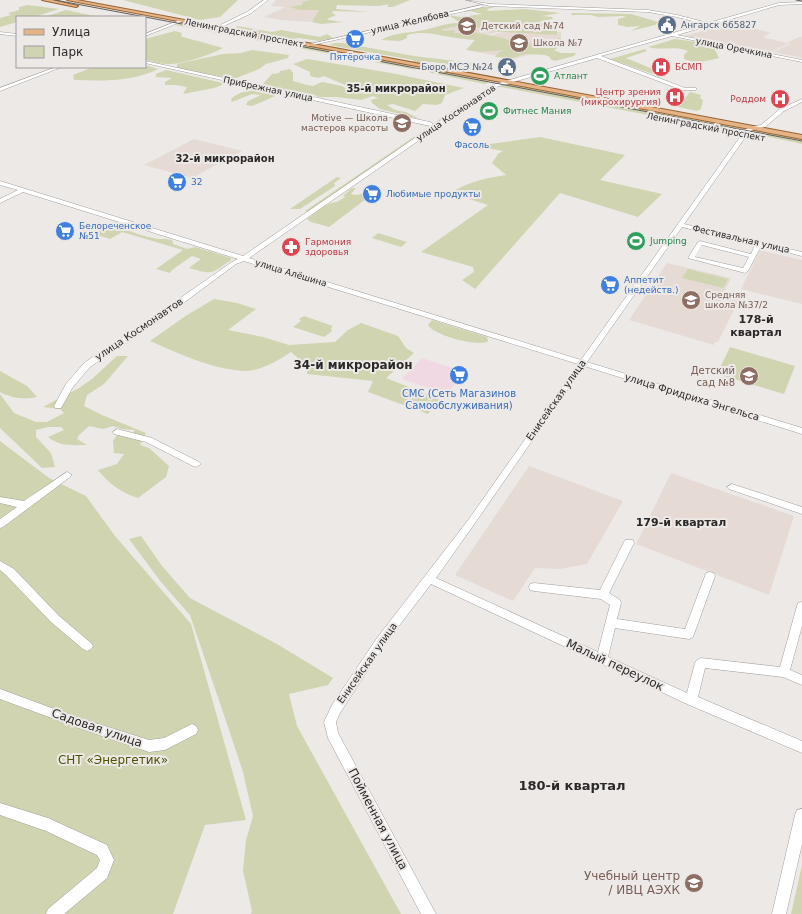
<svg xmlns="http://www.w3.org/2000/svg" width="802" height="914" viewBox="0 0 802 914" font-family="'DejaVu Sans',sans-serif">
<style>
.built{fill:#e5dbd4}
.industrial{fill:#f1d9e3}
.green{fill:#d1d4b1}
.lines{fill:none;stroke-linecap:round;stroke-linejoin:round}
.minor-casing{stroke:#a29e9c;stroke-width:1}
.major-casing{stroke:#986231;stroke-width:2}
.minor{fill:#fff;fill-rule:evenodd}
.major{fill:#e5b386;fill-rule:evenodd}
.tram{stroke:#625f5e;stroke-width:1}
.labels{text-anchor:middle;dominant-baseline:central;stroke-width:4;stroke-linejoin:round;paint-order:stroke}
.far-street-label{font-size:9px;fill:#2b2928;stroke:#ede9e7}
.far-service-label{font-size:9px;fill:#4e5e75;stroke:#ede9e7;text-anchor:start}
.far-education-label{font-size:9px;fill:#785e54;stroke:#ede9e7;text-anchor:start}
.far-shop-label{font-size:9px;fill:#366cbe;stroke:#ede9e7;text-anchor:start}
.far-health-label{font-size:9px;fill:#be3a42;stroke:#ede9e7;text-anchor:start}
.far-leisure-label{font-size:9px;fill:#27864d;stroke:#ede9e7;text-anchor:start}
.far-quarter-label{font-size:10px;font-weight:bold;fill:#2b2928;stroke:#ede9e7}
.street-label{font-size:10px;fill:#2b2928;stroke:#ede9e7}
.education-label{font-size:10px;fill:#785e54;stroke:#ede9e7;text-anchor:end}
.shop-label{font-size:10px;fill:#366cbe;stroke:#ede9e7}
.neighbourhood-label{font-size:11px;font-weight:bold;fill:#2b2928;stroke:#ede9e7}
.quarter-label{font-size:12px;font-weight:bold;fill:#2b2928;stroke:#ede9e7}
.near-street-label{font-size:12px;fill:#2b2928;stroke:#ede9e7}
.near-park-label{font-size:12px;fill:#4e5100;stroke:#ede9e7}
.near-education-label{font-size:12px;fill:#785e54;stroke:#ede9e7;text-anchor:end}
.near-neighbourhood-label{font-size:13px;font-weight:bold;fill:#2b2928;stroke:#ede9e7}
</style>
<rect width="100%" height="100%" fill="#ede9e7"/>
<g class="built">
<path d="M276,0h54l-14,20 -6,2 -30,-2 -16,-3 21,-10 -14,-1z"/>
<path d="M465,20l35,11 -30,9 -44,-8z"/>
<path d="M732,22l39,11 -8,4 23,6 13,-6h3v21l-29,-6 17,-8 -1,-1 -18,9 -86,-16z"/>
<path d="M510,30l51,2v14l-48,13 -46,-9 14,-10v-2z"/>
<path d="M194,139l48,12 -50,27 -48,-13z"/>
<path d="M760,250l42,10v44l-61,-15z"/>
<path d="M667,263l64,15 -7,14 17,4 -23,46h-3l-1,3 -85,-25z"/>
<path d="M529,466l94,35 -36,63 -27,5 -25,-1 -22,33 -58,-26z"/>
<path d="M671,473l123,43 -25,79 -133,-51z"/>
</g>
<path class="industrial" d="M422,358l43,14 -19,22 -44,-15z"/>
<g class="green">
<path d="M123,0h115l-18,17 -20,3z"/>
<path d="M311,0h99l-17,7h-6l2,-3 -10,2 -42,-1 -1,4 34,3 -37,-1 -1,2 4,2 -9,4 2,1 14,2 -22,2 -9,-2 7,-12h-20l-9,-3 12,-2 1,-3z"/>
<path d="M28,5l31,4 -25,8h-17v5l-17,5v-9l11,-3 -3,-2 11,-3v-3z"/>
<path d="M484,7h11l-8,2 1,2 37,-2 35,4 -18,3 10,1 1,2 -13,2 1,2 14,1 2,4v7l-69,-4 -18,-6 4,-1 -4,-1 -30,7 5,1 9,-1 1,2 -2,1 15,1 4,-2 31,6 22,8 5,-1 -6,-2 29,2 2,-1 3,-6h3v8l-7,4 7,3h15l-2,3 -19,5 -5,-2v-2l-5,-2 -19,-1 -14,4 -17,-1 3,-4 6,-3 -22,2 -16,-2 9,-10c-6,-1 -13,-1 -19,-2 -16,-2 -31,-8 -49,-3v3l-7,3 -19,-1c14,-8 22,-6 37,-9 15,-2 28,-9 43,-8l-13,-8 13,2 21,-3 -12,-3 -7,1z"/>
<path d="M66,10l33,7h-55z"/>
<path d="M572,13l59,1 27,8 -3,3 -24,6 9,-5 -13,1 -9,-2v-6l8,-2 -3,-1 -25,1 -7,-2h-20z"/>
<path d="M182,23l224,42 11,5 -242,-45z"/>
<path d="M237,26l35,6 9,-2 39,7 7,-3 6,4 -14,3 -20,-3 -7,1 -57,-9z"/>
<path d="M175,31l7,2 -1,3 2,1 40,11c-13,7 -42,17 -57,16 -7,0 -14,-3 -21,-4v-21z"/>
<path d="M675,39l22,3 17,6 5,10 -22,5 -13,-4v-4l4,-4c-13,-6 -27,0 -40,-4z"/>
<path d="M335,43h8l71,13 58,7 -2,3h18l-9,5 -46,-9 -19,1 -1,-3 -84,-15z"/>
<path d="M645,49l2,2 -21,7 39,16h-12l-43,-15z"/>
<path d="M252,50l37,5 -1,3 -22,6 -7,5 -25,10 -57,-11v-4l46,-10 18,-1z"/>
<path d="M307,59l84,14 73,15 -19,7 -3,8 -5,2 -14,-1 -8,7 -22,-7 -6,1 8,5 11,2 14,7 -40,-10 -8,-6 -1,-3 7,-2 -5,-2 -12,4 -24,-3h-19l-5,-3 -13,1 -38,-10 10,-11 7,-1 1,-2 10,-2 3,4v8l14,4 6,1 9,-4 20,4 9,6 15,2 -42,-18 -6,2 -8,-2v-4l-17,-8z"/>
<path d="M145,65l13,4c-25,13 -57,12 -84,11l-1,-5 20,-8h52z"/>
<path d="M426,68l60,12 3,2 -4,2 -54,-11z"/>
<path d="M166,70l57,13 -1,2 -8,3 -31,6 4,-7 -11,-2h-11v-3l7,-4 -16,-1v-3z"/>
<path d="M507,84l232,43 4,2 -2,2 -4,1 -241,-46z"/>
<path d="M259,90l21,4 -28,12 -6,-1 2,-4 13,-6 -9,-1 -20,8 -1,-3c8,-8 18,-8 28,-9z"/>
<path d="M690,92l11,3 -1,3 3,2 -2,9 -4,2 -19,-4z"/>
<path d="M462,104h2l-156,108 -3,-1z"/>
<path d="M758,130l44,8v6l-52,-11z"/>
<path d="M540,137l85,18 -25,25 62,14 -24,23 -78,-24 -85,96 -13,-9 12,-8 -1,-5 -52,-15 67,-47 -38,-12c18,-11 36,-15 56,-18l-14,-12 6,-9 5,-3 -16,-3 3,-4z"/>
<path d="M337,177l4,1 -7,5 1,3 -35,23h-10z"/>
<path d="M352,188h4l-5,6c9,3 12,-3 19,-2l-7,6 3,1 -37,28 -18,-5 -4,-3c9,-6 20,-17 30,-17l8,-5 -2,-1z"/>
<path d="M116,222l7,3 1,4c9,3 19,7 29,9 6,2 12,0 19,2l1,4 14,5 8,-2 36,11v2c-20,14 -18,15 -42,8l12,-9 -9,-3 -20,14 -2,3 -14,-4 27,-19 -61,-18 -12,7 -16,-5 -1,-2 15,-8z"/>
<path d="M378,233l29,9 -6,5 -29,-9z"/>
<path d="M688,269l40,10 -5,9 -41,-10z"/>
<path d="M214,299l23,4 19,6 -28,21 35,7 26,8 46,-3 13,-12 13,-7 37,13 8,12 8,5 -28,25 53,21 -11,15 -60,-22 5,-11 -66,-7v-8l-16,-14c-10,7 -31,19 -44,19 -34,-1 -67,-17 -97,-30l37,-26z"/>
<path d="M304,316l29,10 -2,2 1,3 -8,6 -31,-10 8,-6 -2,-2z"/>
<path d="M432,320l55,17 1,4c-8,7 -55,-6 -60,-16z"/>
<path d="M730,347l65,19 -11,28 -67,-20z"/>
<path d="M117,356h11l-24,28 -17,11 -3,11 18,9 44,18 -6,12 9,3 20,18 -3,11 -28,21c-16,-5 -29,-14 -40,-28l19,-6 7,-10 -10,-1 -1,-12 4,-6 12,2 6,-7 -13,-1 -9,-3 -10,3 -14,-3 -10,9 -2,4 10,6c-16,0 -26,2 -39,-8l16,-7 -3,-3h-13l-12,3v7l15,16 4,14 -13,1 -42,-40v-34l14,19 22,9h11l17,-9 -4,-4 -17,-2 36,-19 13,-9z"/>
<path d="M0,371l27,15 10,11c-12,3 -27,1 -37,-5z"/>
<path d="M0,441l49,37 37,18 29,40 76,88 55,196 -41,5 -32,89h-173z"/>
<path d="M141,536l21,30 28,32 87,46 56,34 -5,7 -39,9 8,32 104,188h-150l1,-3 -9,-40 3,-31 7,-24 -10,-44 -15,-45 -38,-112 -29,-33 -32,-43z"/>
<path d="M802,865v49h-11z"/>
</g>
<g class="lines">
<defs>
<g id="minor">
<path d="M264,0h4l-18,14 -33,15 -3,-1 33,-16z"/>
<path d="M466,0l24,4 158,6 29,5 31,8 71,-20 23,-1v2l-23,1 -102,30 125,25v2l-130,-26 -71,20 84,32h11v2h-14l-85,-32 -101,29 -247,171 332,102 164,-230 5,-3 11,-2 19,-16 22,-10v3l-18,9 -19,16 -11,2 -5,3 -65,92 118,28v4l-41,-10 -13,25 -3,2 -57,-15 10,-16 2,-1 51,13 4,-9 -73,-18 -95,135 215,66v6l-218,-68 -109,157 -39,55 162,74 12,-47 -9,-6 -67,-8 -4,-1 -1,-3 1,-3 4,-1 66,7 25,-50h8l1,3 -25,50 11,7 1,3 -4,16 68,10 20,-53 1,-3 4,-1 4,1 1,3 -22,61 -4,2 -74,-11 -7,29 79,36 8,-30 2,-3 4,-2 79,9 17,-61 1,-3 4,-1v24l-12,44 12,5v10l-19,-8 -78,-9 -7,29 104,44v12l-115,-49 -256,-120 -46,60 -45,69 -4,9 2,11 98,181h-15l-93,-176 -4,-16 8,-17 45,-67 92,-119 109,-155 -334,-103 -8,3 -77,57 -69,46 -17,20 -12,21h-6l-1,-2 12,-22 18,-21 69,-46 79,-55 6,-3 -215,-67 -23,11v-4l18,-9 -18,-5v-4l243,75 249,-171 212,-61 -27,-7 -29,-5 -158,-6zM702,245l47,12 -6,11 -48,-11z"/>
<path d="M482,5l1,2 -175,39 -2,-1z"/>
<path d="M180,20l3,1 -38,15v-2z"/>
<path d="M0,32l17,2v2l-17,-2z"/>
<path d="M145,61l285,61 3,2 -3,2 -285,-63z"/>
<path d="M56,67h6l-62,24v-3z"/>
<path d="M117,429l35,9 47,24 2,2 -5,3 -3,-1 -47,-24 -32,-8 -1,-2z"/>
<path d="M67,472l5,3 -2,2 -67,50 -3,1v-9l17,-12 -17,-4v-6l24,4z"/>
<path d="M732,484l70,23v7l-73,-25 -2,-2z"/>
<path d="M0,561l14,8 45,47 32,27 2,3 -2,3 -4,2 -4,-2 -32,-27 -45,-47 -6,-5z"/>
<path d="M0,689l76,28 73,23 15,-2 28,-14 4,2 2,4 -2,4 -31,16 -16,2 -73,-25 -76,-28z"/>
<path d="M0,803l48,15 59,27 7,15 -7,18 -43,36h-18l2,-5 49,-41 3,-8 -3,-5 -51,-24 -46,-16z"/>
<path d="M802,809v35l-16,70h-14l23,-99 2,-5z"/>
</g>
<g id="major">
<path d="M42,0h10l26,6 -2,1z"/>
<path d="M67,0h10l725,135v4z"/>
</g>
</defs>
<use href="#minor" class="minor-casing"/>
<use href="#major" class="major-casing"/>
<use href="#minor" class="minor"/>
<use href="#major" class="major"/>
<g class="tram">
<path d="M55,0l747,141"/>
<path d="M796,0l6,1"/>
</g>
</g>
<defs>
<symbol id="civic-disc" viewBox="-11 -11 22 22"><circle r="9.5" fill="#5c6f8a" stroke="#ede9e7"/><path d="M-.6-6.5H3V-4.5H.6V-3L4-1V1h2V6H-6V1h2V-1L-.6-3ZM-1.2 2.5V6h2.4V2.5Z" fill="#fff"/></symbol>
<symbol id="school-disc" viewBox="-11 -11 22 22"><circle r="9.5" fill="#8d6e63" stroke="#ede9e7"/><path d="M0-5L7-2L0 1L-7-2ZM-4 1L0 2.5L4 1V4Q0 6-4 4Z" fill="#fff"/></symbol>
<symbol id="supermarket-disc" viewBox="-11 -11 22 22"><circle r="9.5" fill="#3f7fe0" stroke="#ede9e7"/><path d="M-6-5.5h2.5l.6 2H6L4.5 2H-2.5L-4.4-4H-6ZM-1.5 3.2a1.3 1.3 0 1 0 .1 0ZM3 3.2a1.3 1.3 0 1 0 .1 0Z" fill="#fff"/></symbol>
<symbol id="hospital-disc" viewBox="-11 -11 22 22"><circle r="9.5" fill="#e0444e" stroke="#ede9e7"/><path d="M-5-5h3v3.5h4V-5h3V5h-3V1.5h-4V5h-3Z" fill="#fff"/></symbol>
<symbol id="stadium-disc" viewBox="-11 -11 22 22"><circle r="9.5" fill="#2e9e5b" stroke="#ede9e7"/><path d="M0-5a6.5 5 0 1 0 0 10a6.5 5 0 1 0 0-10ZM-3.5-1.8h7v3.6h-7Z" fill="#fff"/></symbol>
<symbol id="pharmacy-disc" viewBox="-11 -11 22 22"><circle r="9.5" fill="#e0444e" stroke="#ede9e7"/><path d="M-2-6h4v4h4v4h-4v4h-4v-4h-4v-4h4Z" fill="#fff"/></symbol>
</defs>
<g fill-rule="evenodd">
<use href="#civic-disc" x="656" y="14" width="22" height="22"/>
<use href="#school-disc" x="456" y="15" width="22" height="22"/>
<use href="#supermarket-disc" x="344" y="28" width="22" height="22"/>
<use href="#school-disc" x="508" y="32" width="22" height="22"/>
<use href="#civic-disc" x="496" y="56" width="22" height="22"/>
<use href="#hospital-disc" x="650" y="56" width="22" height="22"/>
<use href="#stadium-disc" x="529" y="65" width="22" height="22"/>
<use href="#hospital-disc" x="664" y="86" width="22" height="22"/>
<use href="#hospital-disc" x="769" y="88" width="22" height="22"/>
<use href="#stadium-disc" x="478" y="100" width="22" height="22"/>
<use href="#school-disc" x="391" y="112" width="22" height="22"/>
<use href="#supermarket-disc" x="461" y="116" width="22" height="22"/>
<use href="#supermarket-disc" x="166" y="171" width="22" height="22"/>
<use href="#supermarket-disc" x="361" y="183" width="22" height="22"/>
<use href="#supermarket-disc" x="54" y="220" width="22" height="22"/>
<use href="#stadium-disc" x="625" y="230" width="22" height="22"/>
<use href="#pharmacy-disc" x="280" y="236" width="22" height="22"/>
<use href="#supermarket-disc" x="599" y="274" width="22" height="22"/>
<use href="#school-disc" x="680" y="289" width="22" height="22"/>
<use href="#supermarket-disc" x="448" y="364" width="22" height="22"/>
<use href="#school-disc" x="738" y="365" width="22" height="22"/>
<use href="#school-disc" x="683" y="872" width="22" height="22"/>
</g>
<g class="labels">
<g class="far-street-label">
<text transform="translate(410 22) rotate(-13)">улица Желябова</text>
<text transform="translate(244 33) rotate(11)">Ленинградский проспект</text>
<text transform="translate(734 48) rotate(11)">улица Оречкина</text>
<text transform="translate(268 89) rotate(12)">Прибрежная улица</text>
<text transform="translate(456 113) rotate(-34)">улица Космонавтов</text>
<text transform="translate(706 127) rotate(11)">Ленинградский проспект</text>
<text transform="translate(741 239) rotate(13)">Фестивальная улица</text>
<text transform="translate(291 273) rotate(17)">улица Алёшина</text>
</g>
<g class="far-service-label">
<text x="681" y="25">Ангарск 665827</text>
<text x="493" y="67" text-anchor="end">Бюро МСЭ №24</text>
</g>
<g class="far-education-label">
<text x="481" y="26">Детский сад №74</text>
<text x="533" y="43">Школа №7</text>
<text x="388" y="118" text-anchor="end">Motive — Школа<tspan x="388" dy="10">мастеров красоты</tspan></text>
<text x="705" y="295">Средняя<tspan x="705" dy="10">школа №37/2</tspan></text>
</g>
<g class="far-shop-label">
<text x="355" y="57" text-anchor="middle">Пятёрочка</text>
<text x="472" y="145" text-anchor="middle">Фасоль</text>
<text x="191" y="182">32</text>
<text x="386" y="194">Любимые продукты</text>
<text x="79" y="226">Белореченское<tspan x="79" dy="10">№51</tspan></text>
<text x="624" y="280">Аппетит<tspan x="624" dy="10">(недейств.)</tspan></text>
</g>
<g class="far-health-label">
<text x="675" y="67">БСМП</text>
<text x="661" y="92" text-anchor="end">Центр зрения<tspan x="661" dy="10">(микрохирургия)</tspan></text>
<text x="766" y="99" text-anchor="end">Роддом</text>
<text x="305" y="242">Гармония<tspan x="305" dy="10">здоровья</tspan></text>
</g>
<g class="far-leisure-label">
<text x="554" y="76">Атлант</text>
<text x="503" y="111">Фитнес Мания</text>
<text x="650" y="241">Jumping</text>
</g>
<g class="far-quarter-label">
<text x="396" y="88">35-й микрорайон</text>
<text x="225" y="158">32-й микрорайон</text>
</g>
<g class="street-label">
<text transform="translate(139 329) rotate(-34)">улица Космонавтов</text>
<text transform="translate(692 397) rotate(17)">улица Фридриха Энгельса</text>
<text transform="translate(556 400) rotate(-55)">Енисейская улица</text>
<text transform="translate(367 663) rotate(-55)">Енисейская улица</text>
</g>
<g class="education-label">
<text x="735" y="370">Детский<tspan x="735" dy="12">сад №8</tspan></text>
</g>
<g class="shop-label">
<text x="459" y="393">СМС (Сеть Магазинов<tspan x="459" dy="12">Самообслуживания)</tspan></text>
</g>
<g class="neighbourhood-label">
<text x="756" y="319">178-й<tspan x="756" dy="13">квартал</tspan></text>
<text x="681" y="522">179-й квартал</text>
</g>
<g class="quarter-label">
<text x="353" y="365">34-й микрорайон</text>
</g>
<g class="near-street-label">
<text transform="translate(615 665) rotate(25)">Малый переулок</text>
<text transform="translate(97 728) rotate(19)">Садовая улица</text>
<text transform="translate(378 819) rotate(62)">Пойменная улица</text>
</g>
<g class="near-park-label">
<text x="113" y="760">СНТ «Энергетик»</text>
</g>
<g class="near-education-label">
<text x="680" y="876">Учебный центр<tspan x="680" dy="14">/ ИВЦ АЭХК</tspan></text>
</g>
<g class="near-neighbourhood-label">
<text x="572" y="785">180-й квартал</text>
</g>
</g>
<rect x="16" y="16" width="130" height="52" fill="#ede9e7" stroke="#9f9c9b"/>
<rect x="24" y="29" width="20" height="6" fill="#e5b386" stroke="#9f9c9b"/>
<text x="52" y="36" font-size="12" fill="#2b2928">Улица</text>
<rect x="24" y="46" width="20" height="12" fill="#d1d4b1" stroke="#9f9c9b"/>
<text x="52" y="56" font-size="12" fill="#2b2928">Парк</text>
</svg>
